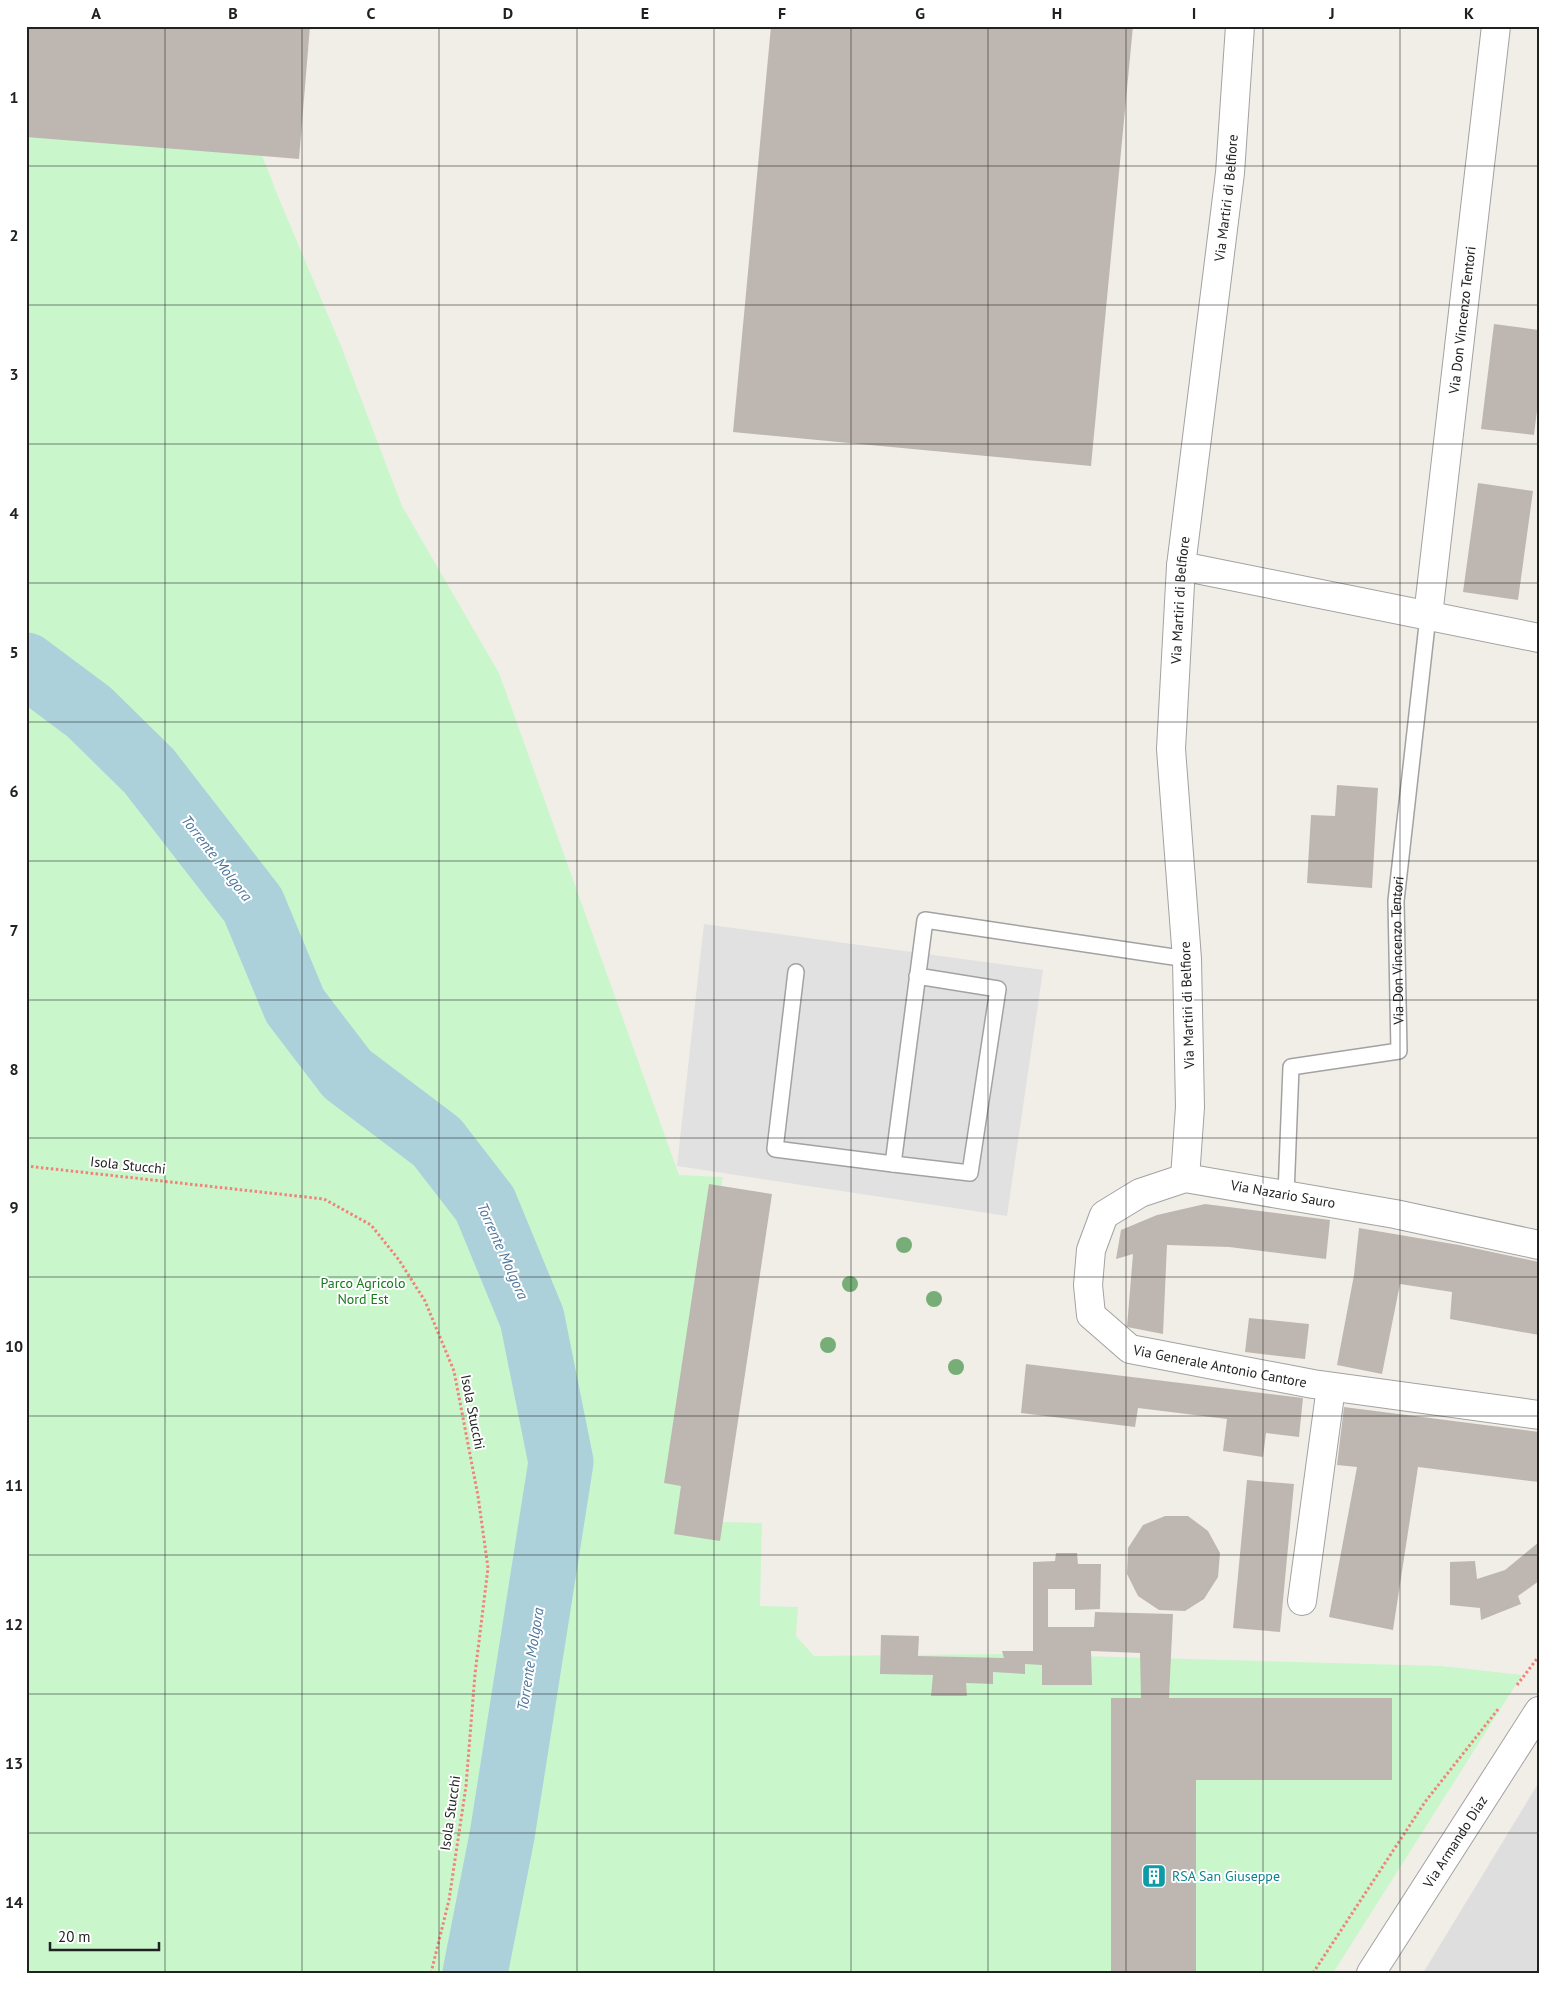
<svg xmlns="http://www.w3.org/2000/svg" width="1565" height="1999" viewBox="0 0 1565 1999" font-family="'PT Sans',sans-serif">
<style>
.residential{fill:#dfdede}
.park{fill:#caf6cc}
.parking{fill:#e1e1e1}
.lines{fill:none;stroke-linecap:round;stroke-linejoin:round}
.river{stroke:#acd1db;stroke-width:65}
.building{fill:#beb7b1}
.service-casing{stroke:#a2a2a2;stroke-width:18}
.minor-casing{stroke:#a2a2a2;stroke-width:30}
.path{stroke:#f0837a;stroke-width:3;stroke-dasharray:2.5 2.5;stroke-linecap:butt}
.service{stroke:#fff;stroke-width:15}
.minor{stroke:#fff;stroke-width:28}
.tree{fill:#77ae77}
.grid{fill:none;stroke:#212121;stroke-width:1;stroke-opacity:0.55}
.labels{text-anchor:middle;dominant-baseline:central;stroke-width:4;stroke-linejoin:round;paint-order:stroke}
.street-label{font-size:14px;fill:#212121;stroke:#fff}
.park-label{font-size:14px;fill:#147a1a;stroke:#fff}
.culture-label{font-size:14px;fill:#0d838f;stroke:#fff;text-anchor:start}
.water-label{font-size:15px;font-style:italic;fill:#4c769c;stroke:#fff}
.neatline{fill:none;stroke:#212121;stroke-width:2}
.grid-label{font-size:16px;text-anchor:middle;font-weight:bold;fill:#212121}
</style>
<rect width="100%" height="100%" fill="#f1eee8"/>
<path class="residential" d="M1539,1782v191h-116z"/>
<path class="park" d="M26,26h187l64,168 64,152 61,160 97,167 180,502 44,2 -48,291 47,57 1,-3 39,1 -2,83 38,1 -2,29 18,20 194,-2 433,12 81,9 -189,298h-1307z"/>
<path class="parking" d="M704,924l339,46 -36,246 -330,-50z"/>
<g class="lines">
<path class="river" d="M26,665l63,47 60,59 104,134 42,101 52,68 90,68 48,62 47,114 29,144 -59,374 -27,137"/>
</g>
<g class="building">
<path d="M26,26h284l-11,133 -273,-22z"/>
<path d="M771,26h362l-42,440 -358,-34z"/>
<path d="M1494,324l45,6v64l-5,41 -53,-6z"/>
<path d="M1478,483l55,8 -15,109 -55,-8z"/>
<path d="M1337,785l41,3 -6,100 -65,-5 4,-68 24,1z"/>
<path d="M709,1184l63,10 -52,347 -46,-7 7,-48 -17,-3z"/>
<path d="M1205,1204l125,16 -4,39 -97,-12 -62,-2 -4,89 -36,-7 6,-73 -17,5 5,-29 36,-15z"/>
<path d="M1359,1228l100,17 80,17v73l-89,-16 2,-27 -52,-8 -18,90 -45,-9 17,-90z"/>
<path d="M1249,1318l60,6 -4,35 -60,-7z"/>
<path d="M1026,1364l277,34 -4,39 -33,-4 -3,24 -40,-6 4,-32 -89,-11 -3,19 -114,-14z"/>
<path d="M1344,1407l195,25v50l-121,-15 -25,163 -64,-13 28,-150 -20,-2z"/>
<path d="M1247,1480l47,4 -14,148 -47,-4z"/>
<path d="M1165,1516h23l20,15 12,22 -2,24 -14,22 -19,12 -26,-1 -21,-14 -11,-22 1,-26 15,-23z"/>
<path d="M1539,1542v39l-21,15 3,8 -40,16 -1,-12 -30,-3v-43l25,-1 2,18 28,-9z"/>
<path d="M1056,1553h21l1,11h23l-1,45 -25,1v-21h-27v38h46l1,-15 78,2 -4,84h223v82h-196v193h-85v-275h30l-1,-45 -49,-2 1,34h-50v-20l-17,-1v10l-32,-2v12l-27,-1 1,13h-36l2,-21 -53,-1 1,-39 38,1 -1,20 86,2 -2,-7h31v-89l22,-1z"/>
</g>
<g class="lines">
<defs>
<g id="service">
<path d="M796,972l-21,177 118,15"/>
<path d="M917,976l81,13 -28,184 -77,-9 32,-244 262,39"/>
<path id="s1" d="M1286,1195l5,-128 108,-16 -3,-150 32,-285"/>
</g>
<g id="minor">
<path d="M1181,566l358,72"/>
<path id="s2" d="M1428,616l68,-590"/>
<path id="s3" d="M1185,1178l5,-71 -3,-148 -16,-210 10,-183 49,-393 10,-147"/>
<path id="s4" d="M1539,1245l-144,-31 -210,-36 -45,15 -36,22 -13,35 -3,35 3,30 39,34 183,35 226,31"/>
<path d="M1302,1601l29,-214"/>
<path id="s5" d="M1371,1973l168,-262"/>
</g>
</defs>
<use href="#service" class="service-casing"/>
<use href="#minor" class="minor-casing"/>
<g class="path">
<path d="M26,1166l298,33 47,26 28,35 26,41 29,70 24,125 10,72 -13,106 -9,112 -17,114 -18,73"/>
<path d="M1517,1685l22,-29"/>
<path d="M1313,1973l112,-171 74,-94"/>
</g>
<use href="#service" class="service"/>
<use href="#minor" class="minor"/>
</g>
<g class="tree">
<circle cx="904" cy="1245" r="8"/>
<circle cx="850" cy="1284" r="8"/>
<circle cx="934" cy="1299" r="8"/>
<circle cx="828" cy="1345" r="8"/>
<circle cx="956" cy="1367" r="8"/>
</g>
<path class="grid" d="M165,26v1947M302,26v1947M439,26v1947M577,26v1947M714,26v1947M851,26v1947M988,26v1947M1126,26v1947M1263,26v1947M1400,26v1947M26,166h1513M26,305h1513M26,444h1513M26,583h1513M26,722h1513M26,861h1513M26,1000h1513M26,1138h1513M26,1277h1513M26,1416h1513M26,1555h1513M26,1694h1513M26,1833h1513"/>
<defs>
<symbol id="building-square" viewBox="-11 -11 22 22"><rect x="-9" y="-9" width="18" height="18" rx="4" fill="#0f9aa8" stroke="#fff"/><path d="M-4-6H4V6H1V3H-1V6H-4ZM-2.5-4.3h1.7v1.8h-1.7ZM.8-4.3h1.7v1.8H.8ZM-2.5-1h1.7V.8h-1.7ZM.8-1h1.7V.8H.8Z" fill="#fff"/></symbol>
</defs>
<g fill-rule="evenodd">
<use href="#building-square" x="1140" y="1862" width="28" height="28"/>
</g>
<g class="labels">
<g class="street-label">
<text stroke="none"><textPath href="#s3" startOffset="984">Via Martiri di Belfiore</textPath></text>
<text stroke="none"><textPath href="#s2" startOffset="298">Via Don Vincenzo Tentori</textPath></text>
<text stroke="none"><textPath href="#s3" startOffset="579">Via Martiri di Belfiore</textPath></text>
<text stroke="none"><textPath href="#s1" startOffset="338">Via Don Vincenzo Tentori</textPath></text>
<text transform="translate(1187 1005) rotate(-92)">Via Martiri di Belfiore</text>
<text transform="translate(128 1165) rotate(6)">Isola Stucchi</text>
<text transform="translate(1283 1194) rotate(10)">Via Nazario Sauro</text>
<text stroke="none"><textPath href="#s4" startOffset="696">Via Generale Antonio Cantore</textPath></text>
<text transform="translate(473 1412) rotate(79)">Isola Stucchi</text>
<text transform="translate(450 1813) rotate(-82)">Isola Stucchi</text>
<text stroke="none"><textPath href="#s5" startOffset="156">Via Armando Diaz</textPath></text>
</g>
<g class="park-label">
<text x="363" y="1283">Parco Agricolo<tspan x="363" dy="16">Nord Est</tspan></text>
</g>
<g class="culture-label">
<text x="1172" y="1876">RSA San Giuseppe</text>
</g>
<g class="water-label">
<text transform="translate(217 858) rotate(52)">Torrente Molgora</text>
<text transform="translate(503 1251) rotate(66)">Torrente Molgora</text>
<text transform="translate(530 1659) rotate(-81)">Torrente Molgora</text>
</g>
</g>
<rect width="1565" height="1999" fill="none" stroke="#ffffff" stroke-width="55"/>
<path d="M50 1942v8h109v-8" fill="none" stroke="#212121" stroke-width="2.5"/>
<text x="58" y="1942" font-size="15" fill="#212121" stroke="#ffffff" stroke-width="4" paint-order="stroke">20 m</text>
<rect x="28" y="28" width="1510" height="1944" class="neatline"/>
<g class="grid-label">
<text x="96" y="19">A</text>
<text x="233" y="19">B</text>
<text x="371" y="19">C</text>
<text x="508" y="19">D</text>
<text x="645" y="19">E</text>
<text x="782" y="19">F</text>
<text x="920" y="19">G</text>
<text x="1057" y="19">H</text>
<text x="1194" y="19">I</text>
<text x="1332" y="19">J</text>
<text x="1469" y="19">K</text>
<text x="14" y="103">1</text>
<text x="14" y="241">2</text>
<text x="14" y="380">3</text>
<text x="14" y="519">4</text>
<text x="14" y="658">5</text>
<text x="14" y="797">6</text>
<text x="14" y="936">7</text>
<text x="14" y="1075">8</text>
<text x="14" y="1213">9</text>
<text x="14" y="1352">10</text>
<text x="14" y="1491">11</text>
<text x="14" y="1630">12</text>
<text x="14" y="1769">13</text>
<text x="14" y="1908">14</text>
</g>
</svg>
